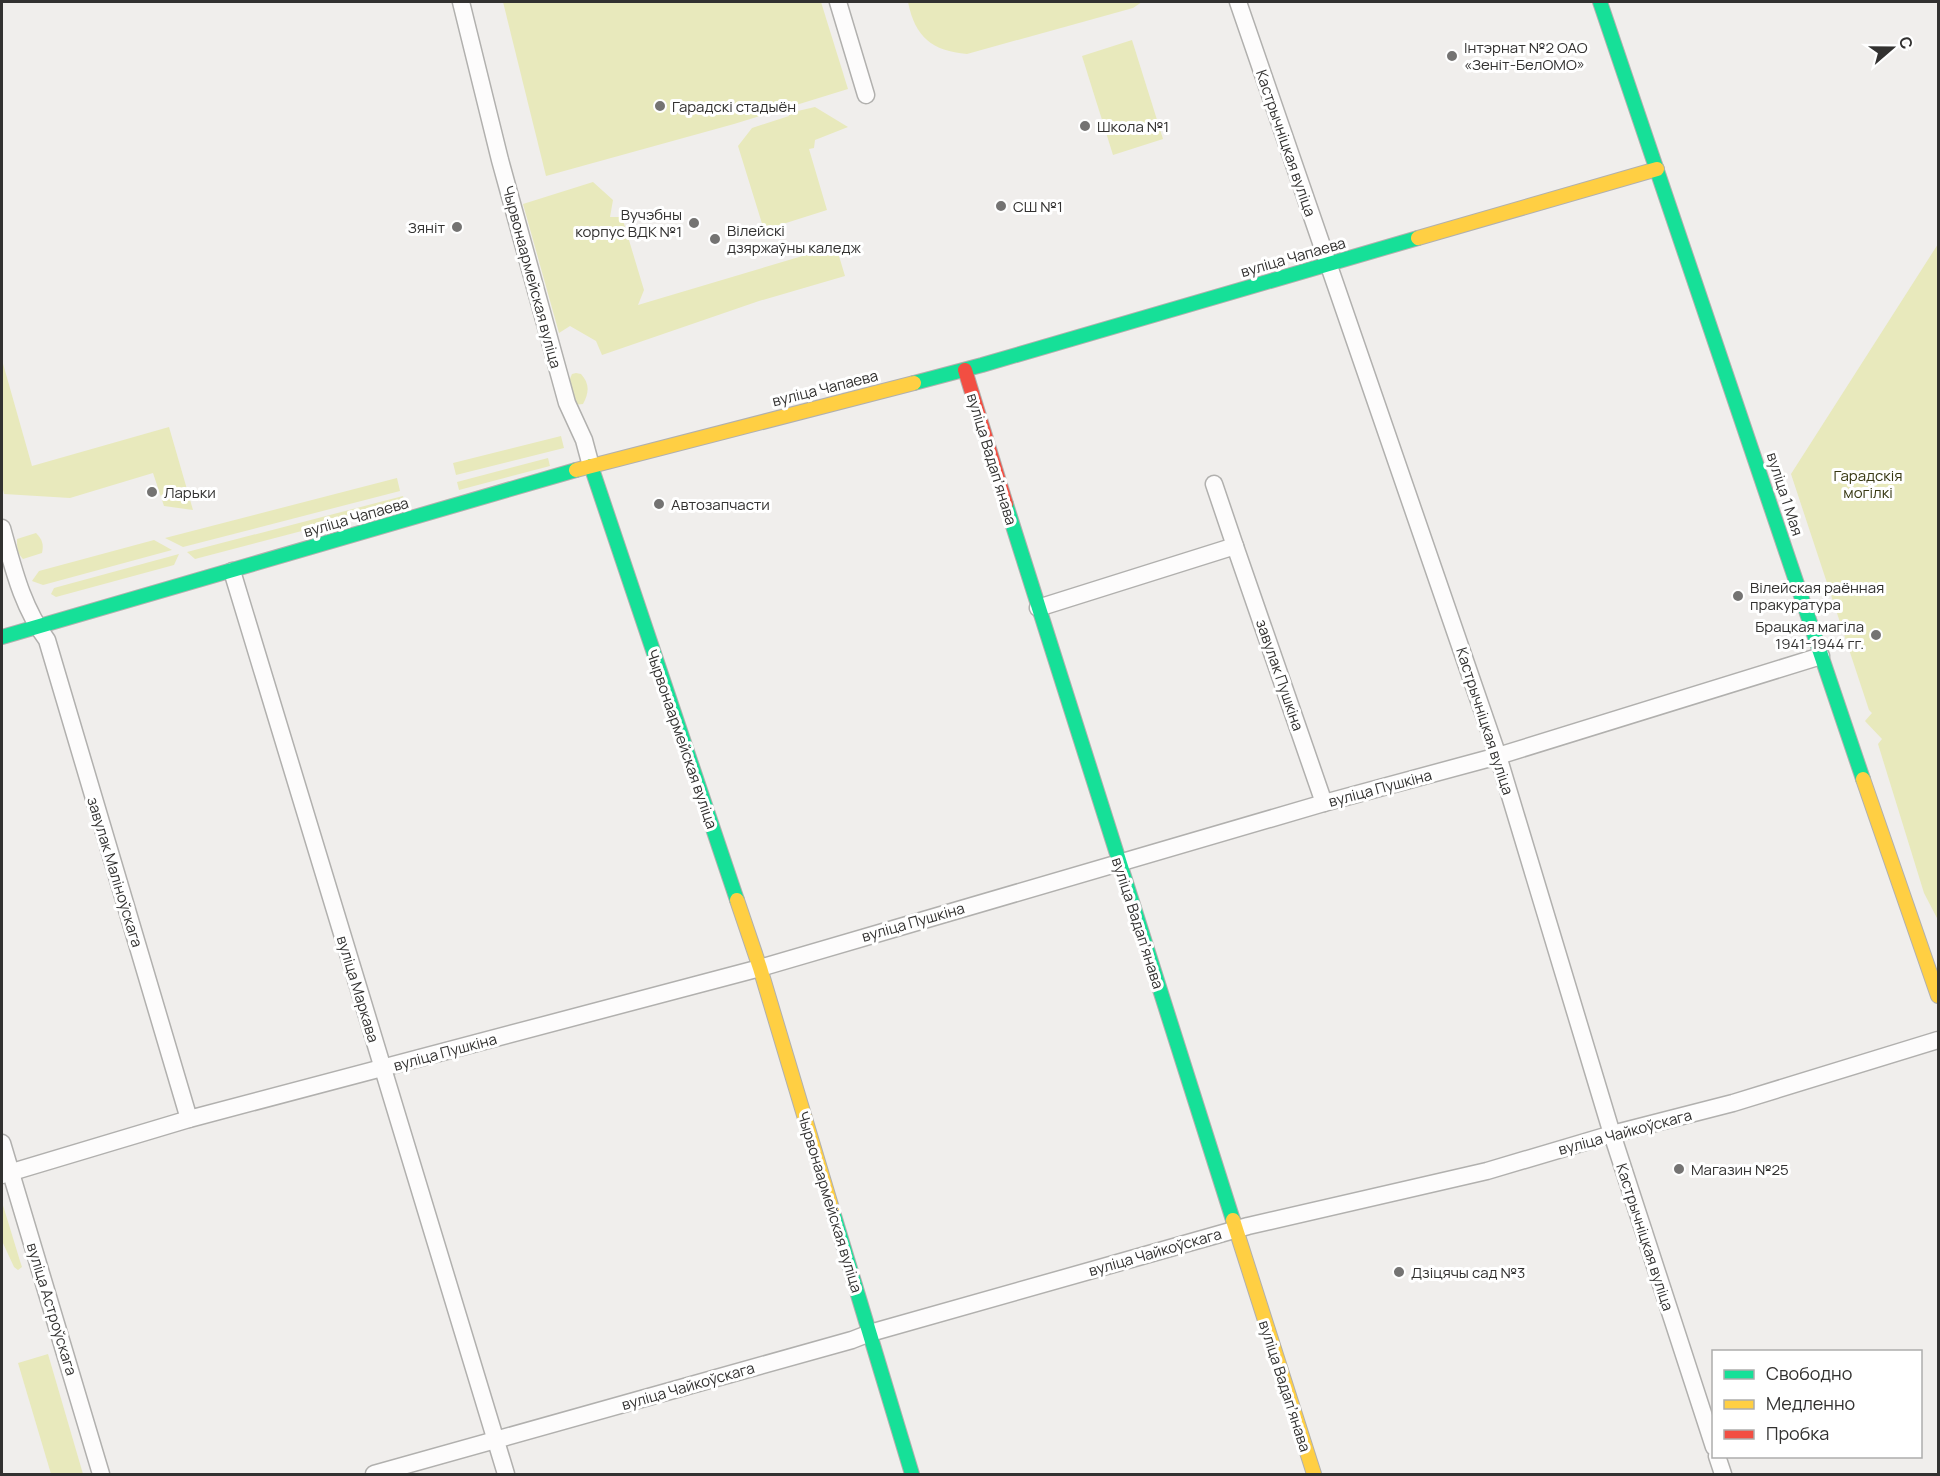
<svg xmlns="http://www.w3.org/2000/svg" width="1940" height="1476" viewBox="0 0 1940 1476" font-family="Manrope,sans-serif">
<style>
.green{fill:#e8e9bc}
.lines{fill:none;stroke-linecap:round;stroke-linejoin:round}
.street-casing{stroke:#b1b0ae;stroke-width:19}
.fast-casing{stroke:#b1b0ae;stroke-width:16}
.slow-casing{stroke:#b1b0ae;stroke-width:16}
.jam-casing{stroke:#b1b0ae;stroke-width:16}
.street{stroke:#fdfcfc;stroke-width:16}
.fast{stroke:#16e098;stroke-width:14}
.slow{stroke:#ffcf43;stroke-width:14}
.jam{stroke:#f24e42;stroke-width:14}
.poi-dot{fill:#747372;stroke:#fff;stroke-width:2}
.labels{text-anchor:middle;dominant-baseline:central;stroke-width:6;stroke-linejoin:round;paint-order:stroke}
.poi-label{font-size:15px;fill:#323130;stroke:#fff;text-anchor:start}
.street-label{font-size:15px;fill:#323130;stroke:#fff}
.park-label{font-size:15px;fill:#363711;stroke:#fff}
</style>
<rect width="100%" height="100%" fill="#f0eeec"/>
<g class="green">
<path d="M503,2h318l27,87 -114,35 -188,52z"/>
<path d="M908,2h234l-9,6 -166,46c-35,-3 -52,-17 -59,-52z"/>
<path d="M1132,40l31,99 -50,16 -31,-99z"/>
<path d="M815,107l33,20 -33,13 -1,8 -5,1 18,61 -63,20 -26,-84 14,-18 37,-12v-3z"/>
<path d="M593,182l20,18 -3,17h12l22,73 -6,15 198,-59 9,30 -86,25 -157,54 -6,-14 -26,-15 -11,7 -36,-129z"/>
<path d="M1938,244v676l-14,-27 -46,-149 4,-5 -17,-18 7,-8 -3,-3 -78,-236z"/>
<path d="M2,360l30,106 137,-39 24,83 -29,-4 -11,-33 -83,25 -66,-4 -2,-9z"/>
<path d="M576,373l5,1c9,10 8,19 2,30l-9,1 -6,-22 4,-9z"/>
<path d="M561,436l3,12 -108,27 -3,-12z"/>
<path d="M548,458l2,8 -91,24 -2,-8z"/>
<path d="M397,478l3,13 -217,56 -18,-9z"/>
<path d="M403,496l2,8 -210,55 -8,-7z"/>
<path d="M36,533c6,6 8,11 6,20l-19,6c-6,-6 -6,-12 -6,-20z"/>
<path d="M154,540l18,10 -129,35 -11,-4 7,-10z"/>
<path d="M179,554l-5,11 -118,32 -5,-3 3,-6z"/>
<path d="M2,1202l18,59 2,6 -4,3 -4,-3 -12,-26z"/>
<path d="M48,1354l35,120h-32l-33,-111z"/>
</g>
<g class="lines">
<defs>
<g id="street">
<path d="M461,2l39,158 67,243 17,37 7,26"/>
<path d="M838,2l28,93"/>
<path d="M1238,2l260,754 114,378 102,313"/>
<path d="M1214,484l21,62"/>
<path d="M2,528c11,39 20,79 45,112l142,479"/>
<path d="M232,571l274,903"/>
<path d="M1038,608l197,-62 89,257"/>
<path d="M2,1143l99,331"/>
<path d="M2,1175l187,-56 571,-151 564,-165 174,-47 323,-100"/>
<path d="M1717,1456l6,18"/>
<path d="M374,1474l478,-134 18,-7 378,-107 239,-55 125,-37 121,-31 205,-63"/>
</g>
<g id="fast">
<path d="M1600,2l263,777"/>
<path d="M914,383l68,-18 436,-127"/>
<path d="M591,466l146,434"/>
<path d="M1006,504l227,716"/>
<path d="M2,637l574,-167"/>
<path d="M833,1212l79,262"/>
</g>
<g id="slow">
<path d="M1418,238l239,-69"/>
<path d="M576,470l338,-87"/>
<path d="M1863,779l75,217"/>
<path d="M737,900l23,68 73,244"/>
<path d="M1233,1220l81,254"/>
</g>
<path id="jam" d="M965,370l41,134"/>
</defs>
<use href="#street" class="street-casing"/>
<use href="#fast" class="fast-casing"/>
<use href="#slow" class="slow-casing"/>
<use href="#jam" class="jam-casing"/>
<use href="#street" class="street"/>
<use href="#fast" class="fast"/>
<use href="#slow" class="slow"/>
<use href="#jam" class="jam"/>
</g>
<g class="poi-dot">
<circle cx="1452" cy="56" r="6"/>
<circle cx="660" cy="106" r="6"/>
<circle cx="1085" cy="126" r="6"/>
<circle cx="1001" cy="206" r="6"/>
<circle cx="694" cy="223" r="6"/>
<circle cx="457" cy="227" r="6"/>
<circle cx="715" cy="239" r="6"/>
<circle cx="152" cy="492" r="6"/>
<circle cx="659" cy="504" r="6"/>
<circle cx="1738" cy="596" r="6"/>
<circle cx="1876" cy="635" r="6"/>
<circle cx="1679" cy="1169" r="6"/>
<circle cx="1399" cy="1272" r="6"/>
</g>
<g class="labels">
<g class="poi-label">
<text x="1464" y="47">Інтэрнат №2 ОАО<tspan x="1464" dy="17">«Зеніт-БелОМО»</tspan></text>
<text x="672" y="106">Гарадскі стадыён</text>
<text x="1097" y="126">Школа №1</text>
<text x="1013" y="206">СШ №1</text>
<text x="682" y="214" text-anchor="end">Вучэбны<tspan x="682" dy="17">корпус ВДК №1</tspan></text>
<text x="445" y="227" text-anchor="end">Зяніт</text>
<text x="727" y="230">Вілейскі<tspan x="727" dy="17">дзяржаўны каледж</tspan></text>
<text x="164" y="492">Ларьки</text>
<text x="671" y="504">Автозапчасти</text>
<text x="1750" y="587">Вілейская раённая<tspan x="1750" dy="17">пракуратура</tspan></text>
<text x="1864" y="626" text-anchor="end">Брацкая магіла<tspan x="1864" dy="17">1941-1944 гг.</tspan></text>
<text x="1691" y="1169">Магазин №25</text>
<text x="1411" y="1272">Дзіцячы сад №3</text>
</g>
<g class="street-label">
<text transform="translate(1286 143) rotate(71)">Кастрычніцкая вуліца</text>
<text transform="translate(1293 257) rotate(-16)">вуліца Чапаева</text>
<text transform="translate(532 277) rotate(75)">Чырвонаармейская вуліца</text>
<text transform="translate(825 388) rotate(-14)">вуліца Чапаева</text>
<text transform="translate(992 459) rotate(73)">вуліца Вадапʼянава</text>
<text transform="translate(1785 494) rotate(72)">вуліца 1 Мая</text>
<text transform="translate(356 517) rotate(-16)">вуліца Чапаева</text>
<text transform="translate(1280 675) rotate(71)">завулак Пушкіна</text>
<text transform="translate(1485 721) rotate(72)">Кастрычніцкая вуліца</text>
<text transform="translate(682 739) rotate(71)">Чырвонаармейская вуліца</text>
<text transform="translate(1380 788) rotate(-15)">вуліца Пушкіна</text>
<text transform="translate(115 872) rotate(73)">завулак Маліноўскага</text>
<text transform="translate(913 922) rotate(-16)">вуліца Пушкіна</text>
<text transform="translate(1138 923) rotate(72)">вуліца Вадапʼянава</text>
<text transform="translate(358 989) rotate(73)">вуліца Маркава</text>
<text transform="translate(445 1052) rotate(-15)">вуліца Пушкіна</text>
<text transform="translate(1625 1132) rotate(-15)">вуліца Чайкоўскага</text>
<text transform="translate(830 1202) rotate(73)">Чырвонаармейская вуліца</text>
<text transform="translate(1645 1237) rotate(72)">Кастрычніцкая вуліца</text>
<text transform="translate(1155 1252) rotate(-16)">вуліца Чайкоўскага</text>
<text transform="translate(52 1309) rotate(73)">вуліца Астроўскага</text>
<text transform="translate(688 1386) rotate(-16)">вуліца Чайкоўскага</text>
<text transform="translate(1285 1386) rotate(72)">вуліца Вадапʼянава</text>
</g>
<g class="park-label">
<text x="1868" y="475">Гарадскія<tspan x="1868" dy="17">могілкі</tspan></text>
</g>
</g>
<rect width="1940" height="1476" fill="none" stroke="#323130" stroke-width="6"/>
<rect x="1712" y="1350" width="210" height="108" fill="#ffffff" stroke="#adadac" stroke-width="1.5"/>
<rect x="1724" y="1370" width="30" height="9" fill="#16e098" stroke="#adadac" stroke-width="1.5"/>
<text x="1766" y="1380" font-size="18" fill="#323130">Свободно</text>
<rect x="1724" y="1400" width="30" height="9" fill="#ffcf43" stroke="#adadac" stroke-width="1.5"/>
<text x="1766" y="1410" font-size="18" fill="#323130">Медленно</text>
<rect x="1724" y="1430" width="30" height="9" fill="#f24e42" stroke="#adadac" stroke-width="1.5"/>
<text x="1766" y="1440" font-size="18" fill="#323130">Пробка</text>
<g transform="translate(1892 48) rotate(70)" stroke="#ffffff" stroke-width="4.5" paint-order="stroke">
<path d="M0-4.5L10 22L0 15L-10 22Z" fill="#323130"/>
<text y="-9" font-size="16" font-weight="bold" text-anchor="middle" fill="#323130">С</text>
</g>
</svg>
